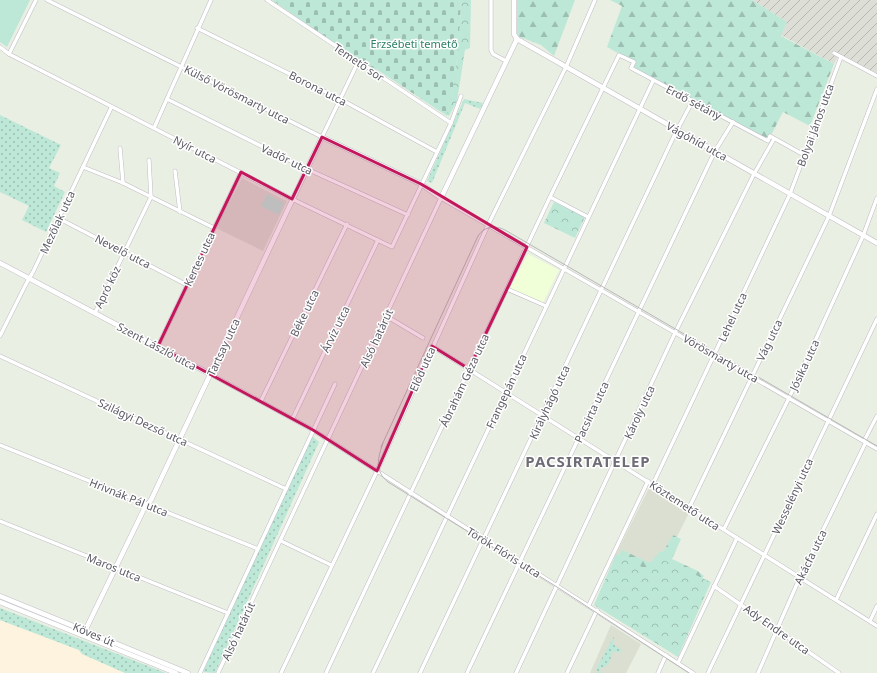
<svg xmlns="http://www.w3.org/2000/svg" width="877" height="673" viewBox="0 0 877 673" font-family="'Noto Sans',sans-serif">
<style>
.commercial{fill:#f0ffd8}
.industrial{fill:url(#industrial-furrows)}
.education{fill:#dadfd2}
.medical{fill:#fdf3de}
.grass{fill:url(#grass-dots)}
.forest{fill:url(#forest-firs)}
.cemetery{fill:url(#cemetery-stones)}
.park{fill:url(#park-crowns)}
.garden{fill:#bde8d7}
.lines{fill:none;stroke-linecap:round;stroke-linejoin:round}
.street-casing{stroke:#bfbdc5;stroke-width:4.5}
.secondary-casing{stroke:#c2bfc9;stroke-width:5.5}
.street{stroke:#fff;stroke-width:3.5}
.secondary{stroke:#fff;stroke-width:4.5}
.tram{stroke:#b8b8b9;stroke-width:1}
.marked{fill:#c2185b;fill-opacity:0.2;stroke:#c2185b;stroke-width:3;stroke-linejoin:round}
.labels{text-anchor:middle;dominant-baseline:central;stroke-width:3;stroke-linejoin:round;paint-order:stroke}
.park-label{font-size:11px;fill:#2e8264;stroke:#fff}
.street-label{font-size:11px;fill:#5c5b65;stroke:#fff}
.district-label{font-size:15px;font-weight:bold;letter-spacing:1px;fill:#6d6c77;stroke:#fff}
</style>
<defs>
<pattern id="industrial-furrows" width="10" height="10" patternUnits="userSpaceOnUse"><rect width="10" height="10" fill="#dddfd7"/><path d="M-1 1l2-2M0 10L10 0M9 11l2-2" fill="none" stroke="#b6b8b2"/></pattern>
<pattern id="grass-dots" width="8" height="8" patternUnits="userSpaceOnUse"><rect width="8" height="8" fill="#bde8d7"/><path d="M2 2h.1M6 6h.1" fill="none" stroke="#9dbfb2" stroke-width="1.8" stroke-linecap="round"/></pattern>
<pattern id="forest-firs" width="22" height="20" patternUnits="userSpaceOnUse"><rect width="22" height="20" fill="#bde8d7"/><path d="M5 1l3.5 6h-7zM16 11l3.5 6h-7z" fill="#9dbfb2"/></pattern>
<pattern id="cemetery-stones" width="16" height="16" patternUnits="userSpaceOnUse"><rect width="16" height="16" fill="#bde8d7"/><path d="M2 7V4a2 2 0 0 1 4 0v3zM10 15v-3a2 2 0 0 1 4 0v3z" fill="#9dbfb2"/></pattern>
<pattern id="park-crowns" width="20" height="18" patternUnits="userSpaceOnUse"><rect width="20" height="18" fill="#bde8d7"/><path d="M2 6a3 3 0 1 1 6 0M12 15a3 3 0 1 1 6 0" fill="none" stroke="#9dbfb2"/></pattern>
</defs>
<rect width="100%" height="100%" fill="#eaefe3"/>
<path class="commercial" d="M528,254l31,16 -16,33 -33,-15z"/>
<path class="industrial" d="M752,0h125v75l-38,-20 -5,9 -53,-29 6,-13z"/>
<g class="education">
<path d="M242,178l45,23 -24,50 -47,-23z"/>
<path d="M649,488l40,25 -24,47 -17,10 -32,-16z"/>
<path d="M611,625l30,19 -15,29h-36z"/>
</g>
<path class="medical" d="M0,620l79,30 3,4 43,19h-125z"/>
<g class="grass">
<path d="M464,99l19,4 -3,6 -15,-6 -33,80 -5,-2z"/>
<path d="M0,115l61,30 -12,23 11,5 -6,13 11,6 -19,40 -24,-12 7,-14 -29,-14z"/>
<path d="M313,437l6,5 -104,231 -12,-1 107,-234z"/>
<path d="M0,608l166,65h-41l-43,-19 -3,-4 -79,-30z"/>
<path d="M614,636l-1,8 9,6 -3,3 -6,-2 -4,12 -4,4 -6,1 2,5h-3l-2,-4z"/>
</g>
<g class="forest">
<path d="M517,0h58l-21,56 -13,-11 -21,-8 -3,-3z"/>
<path d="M610,0h142l35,22 -6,14 53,28 -24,62 -27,-14 -15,29 -137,-73 3,-6 -27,-15 15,-41z"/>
<path d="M673,535l8,4 -9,20 26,12 6,5 -5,5 -52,-7 -30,-16 5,-8 26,12h7l4,-11 4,1z"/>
</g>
<path class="cemetery" d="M272,0h189c-1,40 -5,78 -14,116l-71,-47 -2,2z"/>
<g class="park">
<path d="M461,0h10l-1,48 -5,2 -8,51 -8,15 -2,-1c9,-38 13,-76 14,-115z"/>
<path d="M554,202l31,15 -10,21 -31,-15z"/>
<path d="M616,554l32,16 7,-14 56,26 -33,75 -84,-52z"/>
</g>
<g class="garden">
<path d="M0,0h30l-23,47 -7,-5z"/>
<path d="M267,194l17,9 -5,12 -18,-9z"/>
</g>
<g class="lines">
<defs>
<g id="street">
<path d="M47,0l275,137 36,-75"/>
<path d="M267,0l184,123"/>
<path d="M491,0v50l2,4 13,7"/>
<path d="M197,28l143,71 97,53"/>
<path d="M0,47l9,7 283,145 100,48 59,-124 10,-27"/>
<path d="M834,53l43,23"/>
<path d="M9,54l27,-54"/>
<path d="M167,99l140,70 101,46"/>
<path d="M154,128l57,-128"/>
<path d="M120,148l3,35"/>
<path d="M83,167l40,16 91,45"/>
<path d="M175,171l5,41"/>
<path d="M550,197l38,20"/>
<path d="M58,218l129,67"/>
<path d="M507,289l39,17"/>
<path d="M95,313l56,-116 -2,-37"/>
<path d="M386,316l37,22"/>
<path d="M0,336l26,-52 7,-12 78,-164"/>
<path d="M158,346l83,-174"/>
<path d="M432,346l445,280"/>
<path d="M0,356l286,133"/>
<path d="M210,374l103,56 380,243"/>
<path d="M261,401l86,-177"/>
<path d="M293,418l85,-178"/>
<path d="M864,441l13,-25"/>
<path d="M0,445l258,104"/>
<path d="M653,484l137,-290 51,-137"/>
<path d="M689,508l140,-292 48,-127"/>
<path d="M0,521l228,92"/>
<path d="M724,529l65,-131 74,-162 14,-38"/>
<path d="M281,541l50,24"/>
<path d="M714,586l125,87"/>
<path d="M836,600l41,-86"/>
<path d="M589,605l59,-124"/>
<path d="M870,621l7,-15"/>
<path d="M678,663l59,-125"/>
<path d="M200,673l135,-289"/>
<path d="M218,673l223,-475 436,251"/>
<path d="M281,673l96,-202 111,-246 78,-158 29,-67"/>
<path d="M326,673l224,-476 69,-142 15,7 -3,6 137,73 2,-5 34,19"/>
<path d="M373,673l280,-592"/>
<path d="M420,673l254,-537 18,-34"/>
<path d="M467,673l248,-522 18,-29"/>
<path d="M516,673l158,-338 80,-161 20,-35"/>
<path d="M567,673l30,-63"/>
<path d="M658,673l8,-18"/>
<path d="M708,673l169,-354"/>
<path d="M758,673l42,-96 66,-135"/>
</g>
<g id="secondary">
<path d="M514,0v34l3,5"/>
<path d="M517,39l360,204"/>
<path d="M0,263l210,111"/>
<path d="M0,596l188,77"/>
<path d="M0,602l176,71"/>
<path d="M83,635l61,-126 7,-9 171,-363 99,47 20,14 76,-159"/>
</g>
</defs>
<use href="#street" class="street-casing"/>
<use href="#secondary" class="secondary-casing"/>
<use href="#street" class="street"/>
<use href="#secondary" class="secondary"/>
<g class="tram">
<path d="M383,443c-5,14 -9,28 5,39l169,105 132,86"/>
<path d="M381,447l97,-211c7,-10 17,-11 27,-6l372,216"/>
</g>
</g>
<path class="marked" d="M322,137l99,47 106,63 -58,122 -37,-23 -55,125 -64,-41 -155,-84 83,-174 51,27z"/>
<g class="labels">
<g class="park-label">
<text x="414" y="43">Erzsébeti temető</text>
</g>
<g class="street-label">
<text transform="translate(359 62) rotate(34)">Temető sor</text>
<text transform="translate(318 88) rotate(27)">Borona utca</text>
<text transform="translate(237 94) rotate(27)">Külső Vörösmarty utca</text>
<text transform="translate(694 102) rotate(28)">Erdő sétány</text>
<text transform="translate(815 125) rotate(-70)">Bolyai János utca</text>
<text transform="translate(697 141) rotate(29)">Vágóhíd utca</text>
<text transform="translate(195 149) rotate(27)">Nyír utca</text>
<text transform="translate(287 159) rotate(26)">Vadőr utca</text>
<text transform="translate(57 222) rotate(-65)">Mezőlak utca</text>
<text transform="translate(123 251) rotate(27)">Nevelő utca</text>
<text transform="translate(199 259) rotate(-65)">Kertes utca</text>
<text transform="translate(107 287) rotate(-64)">Apró köz</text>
<text transform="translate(304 313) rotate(-64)">Béke utca</text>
<text transform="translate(732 317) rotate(-65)">Lehel utca</text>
<text transform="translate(335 329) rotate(-64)">Árvíz utca</text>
<text transform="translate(376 338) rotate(-65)">Alsó határút</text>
<text transform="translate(769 340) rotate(-64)">Vág utca</text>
<text transform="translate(157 346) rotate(28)">Szent László utca</text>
<text transform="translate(223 347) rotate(-65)">Tartsay utca</text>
<text transform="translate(721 358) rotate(30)">Vörösmarty utca</text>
<text transform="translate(804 365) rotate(-65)">Jósika utca</text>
<text transform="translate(422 369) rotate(-66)">Előd utca</text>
<text transform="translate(464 380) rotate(-65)">Ábrahám Géza utca</text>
<text transform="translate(506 391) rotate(-65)">Frangepán utca</text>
<text transform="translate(549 402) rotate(-65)">Királyhágó utca</text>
<text transform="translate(591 412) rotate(-65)">Pacsirta utca</text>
<text transform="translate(639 412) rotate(-65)">Károly utca</text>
<text transform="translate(143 422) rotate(25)">Szilágyi Dezső utca</text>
<text transform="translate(792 496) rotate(-65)">Wesselényi utca</text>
<text transform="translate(129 497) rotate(22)">Hrivnák Pál utca</text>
<text transform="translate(685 505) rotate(33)">Köztemető utca</text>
<text transform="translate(504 552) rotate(32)">Török Flóris utca</text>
<text transform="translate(810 557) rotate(-64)">Akácfa utca</text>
<text transform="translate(114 567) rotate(22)">Maros utca</text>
<text transform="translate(777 629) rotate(35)">Ady Endre utca</text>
<text transform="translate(238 631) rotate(-65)">Alsó határút</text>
<text transform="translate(94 634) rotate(23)">Köves út</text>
</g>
<g class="district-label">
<text x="588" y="461">PACSIRTATELEP</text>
</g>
</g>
</svg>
